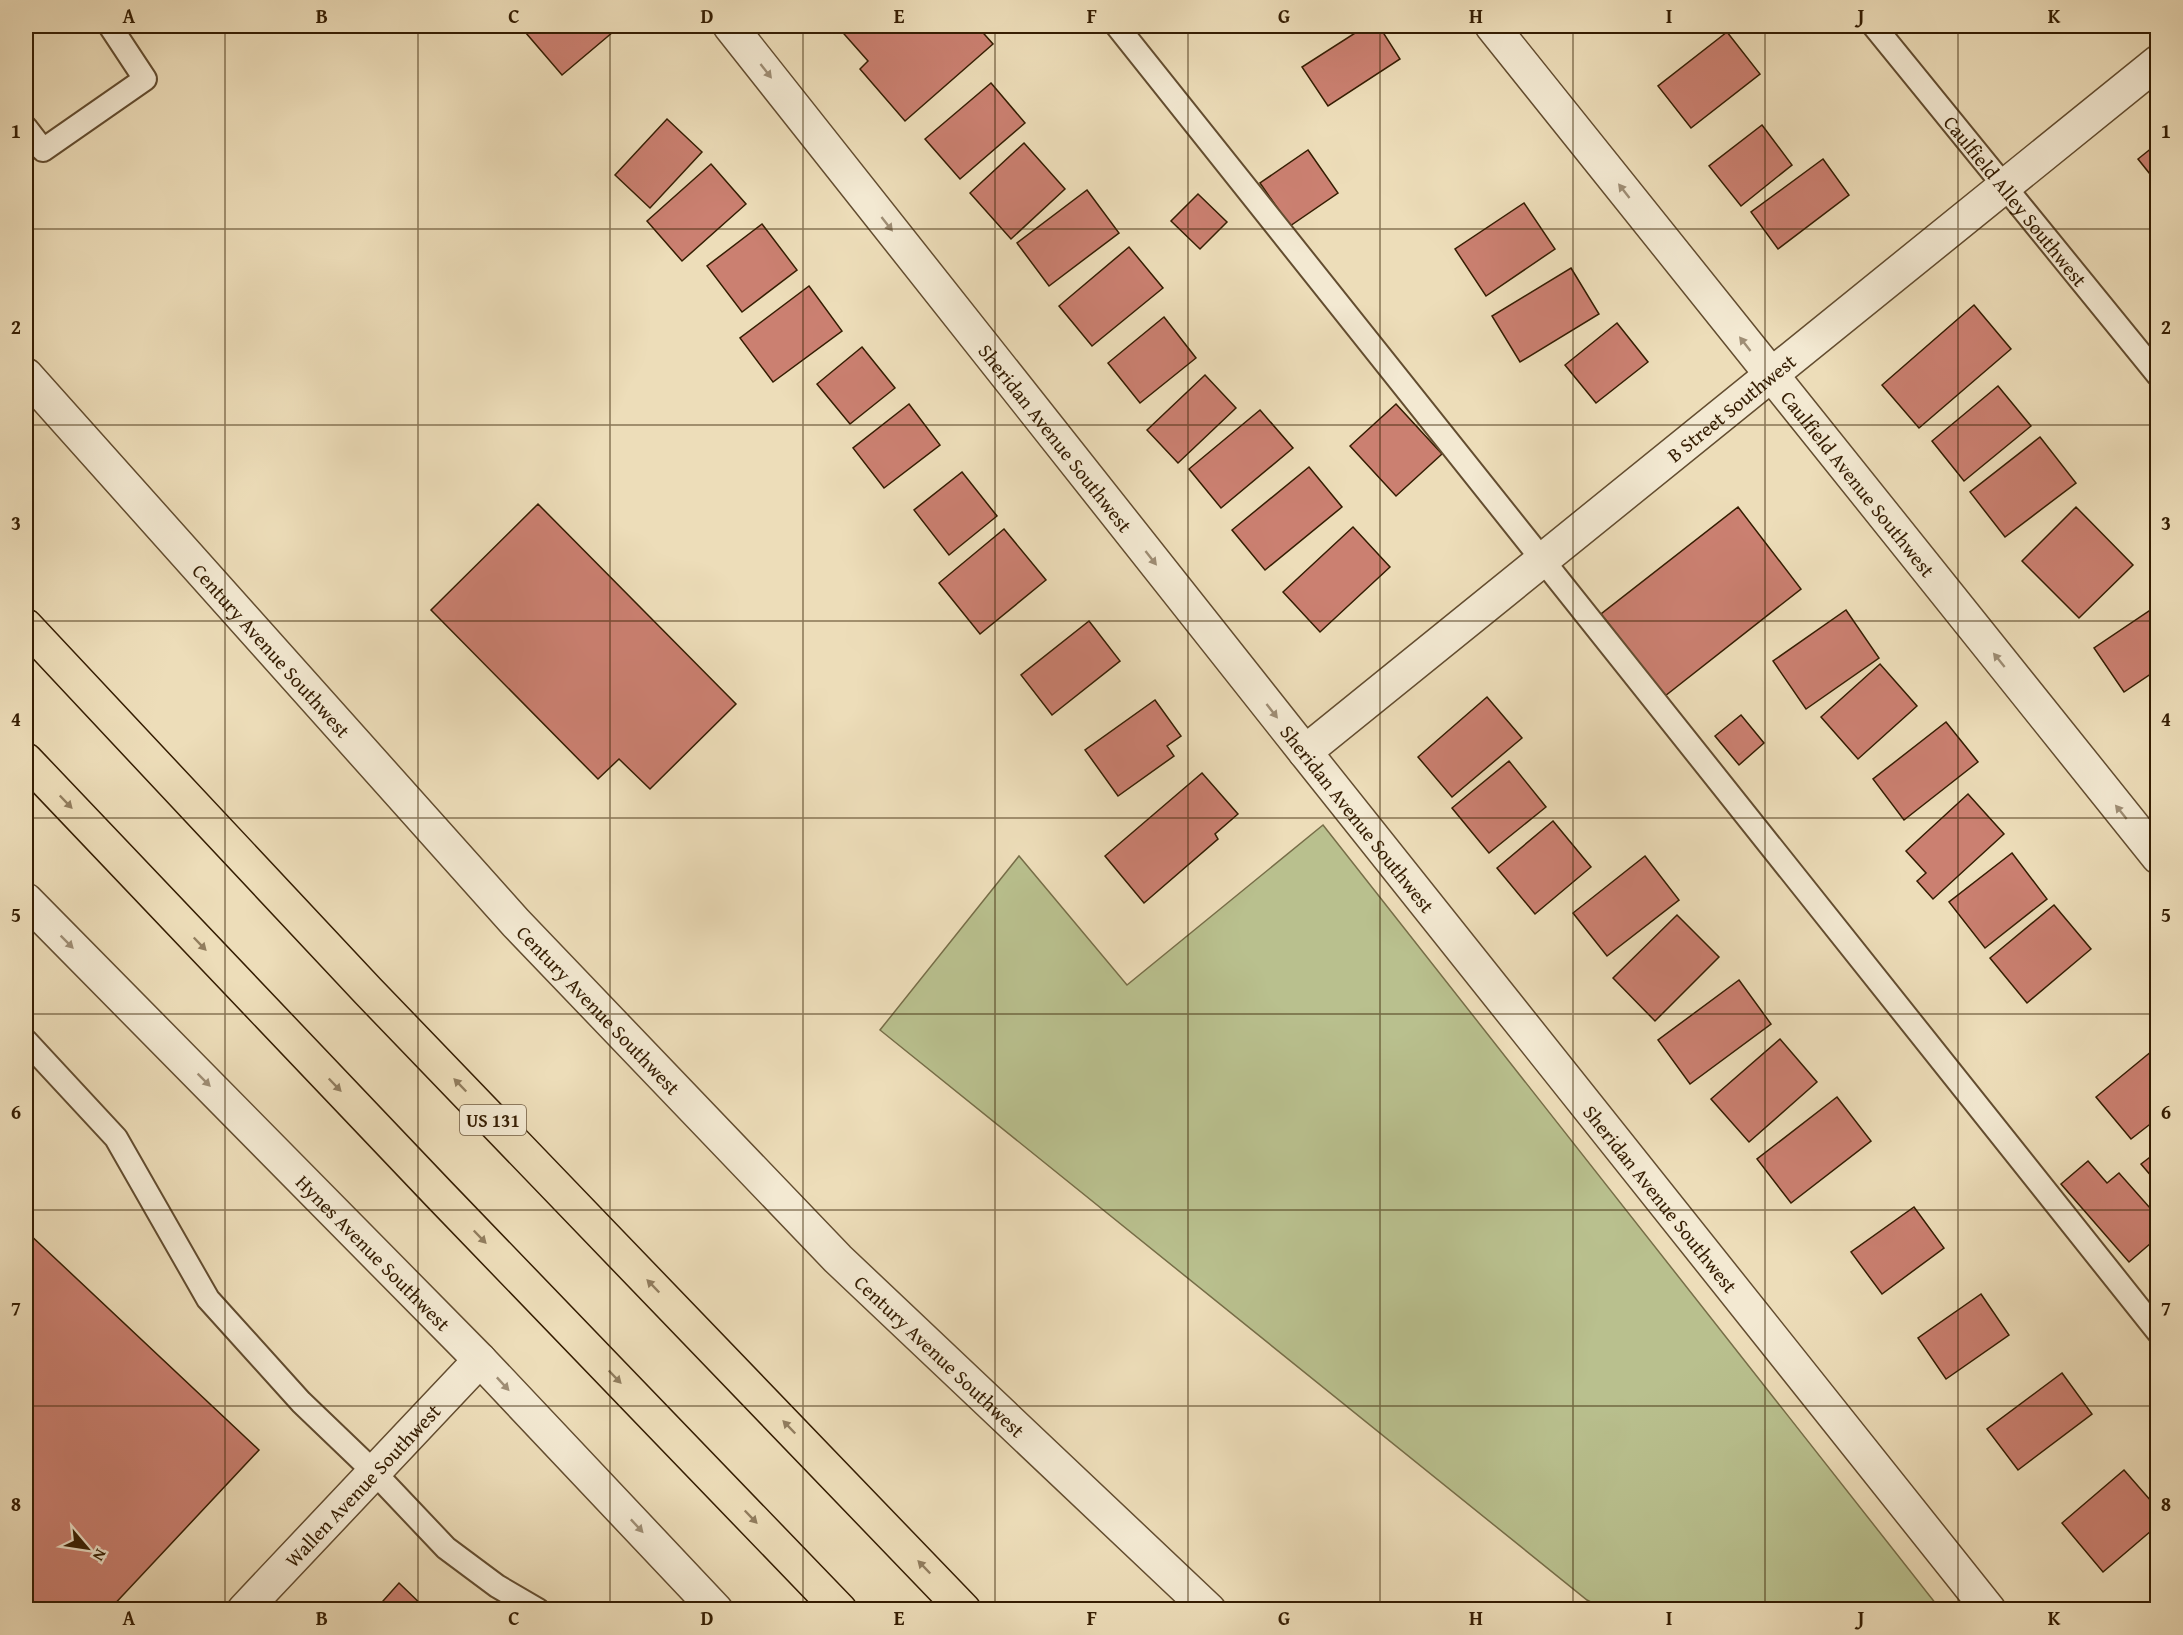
<svg xmlns="http://www.w3.org/2000/svg" width="2183" height="1635" viewBox="0 0 2183 1635" font-family="'Gentium Book Plus',serif">
<style>
.green{fill:#b9c08e;stroke:#776e48;stroke-width:1.5}
.building{fill:#cb8071;stroke:#351d02;stroke-width:1.5}
.lines{fill:none;stroke-linecap:round;stroke-linejoin:round}
.service-casing{stroke:#634d30;stroke-width:26}
.minor-casing{stroke:#634d30;stroke-width:36}
.tertiary-casing{stroke:#634d30;stroke-width:36}
.motorway-casing{stroke:#351d02;stroke-width:36}
.service{stroke:#f3e9d2;stroke-width:22}
.minor{stroke:#f3e9d2;stroke-width:33}
.tertiary{stroke:#f3e9d2;stroke-width:33}
.motorway{stroke:#edddb9;stroke-width:33}
.oneway{fill:#9e8d74}
.oneway2{fill:#917d5e}
.grid{fill:none;stroke:#351d02;stroke-width:1.5;stroke-opacity:0.55}
.labels{text-anchor:middle;dominant-baseline:central;stroke-width:5;stroke-linejoin:round;paint-order:stroke}
.shield{fill:#f3e9d2;stroke:#6e5a40;stroke-width:1.5}
.shield-label{font-size:18px;font-weight:bold;fill:#351d02}
.street-label{font-size:20px;fill:#351d02;stroke:#f3e9d2}
.neatline{fill:none;stroke:#351d02;stroke-width:2}
.grid-label{font-size:20px;text-anchor:middle;font-weight:bold;fill:#351d02}
</style>
<rect width="100%" height="100%" fill="#edddb9"/>
<filter id="stains"><feTurbulence type="fractalNoise" baseFrequency=".00333" numOctaves="4"/><feColorMatrix values="0 0 0 0 .2 0 0 0 0 .09 0 0 0 0 .02 0 0 0 .5 -.17"/></filter>
<radialGradient id="worn" r=".72"><stop offset=".6" stop-color="#630" stop-opacity="0"/><stop offset="1" stop-color="#630" stop-opacity=".3"/></radialGradient>
<path class="green" d="M1323,825l617,784 -334,1 -19,-10 -707,-570 139,-174 108,129z"/>
<g class="building">
<path d="M535,26h72l6,6 -51,43 -36,-42z"/>
<path d="M837,26h140l16,18 -88,77 -45,-52 8,-8z"/>
<path d="M1366,26h13l21,33 -72,47 -26,-39z"/>
<path d="M1727,32l33,42 -69,54 -33,-42z"/>
<path d="M991,83l34,40 -65,56 -35,-40z"/>
<path d="M667,119l35,33 -52,56 -35,-33z"/>
<path d="M1762,125l30,40 -51,41 -32,-40z"/>
<path d="M1024,143l41,46 -54,50 -41,-46z"/>
<path d="M2158,143v41l-20,-25z"/>
<path d="M1308,150l30,43 -48,33 -30,-43z"/>
<path d="M1823,159l26,36 -71,54 -27,-37z"/>
<path d="M711,164l35,40 -64,57 -35,-40z"/>
<path d="M1087,190l32,43 -70,53 -32,-43z"/>
<path d="M1198,194l29,28 -27,27 -29,-28z"/>
<path d="M1524,203l31,46 -69,47 -31,-47z"/>
<path d="M762,224l35,46 -55,42 -35,-46z"/>
<path d="M1129,247l34,41 -71,58 -33,-40z"/>
<path d="M1571,268l28,46 -79,48 -28,-46z"/>
<path d="M809,286l33,45 -69,51 -33,-44z"/>
<path d="M1974,305l37,44 -92,79 -37,-43z"/>
<path d="M1164,317l32,41 -56,45 -32,-40z"/>
<path d="M1617,323l31,39 -52,41 -31,-38z"/>
<path d="M862,347l33,41 -45,36 -33,-40z"/>
<path d="M1205,375l31,33 -58,55 -31,-33z"/>
<path d="M1998,386l33,40 -67,55 -32,-40z"/>
<path d="M909,404l31,41 -56,43 -31,-40z"/>
<path d="M1396,404l46,50 -46,42 -46,-50z"/>
<path d="M1260,410l33,38 -72,60 -32,-39z"/>
<path d="M2040,437l36,46 -71,54 -35,-45z"/>
<path d="M1309,467l33,40 -77,63 -33,-40z"/>
<path d="M962,472l35,44 -48,39 -35,-45z"/>
<path d="M538,504l198,200 -86,85 -31,-30 -21,20 -167,-169z"/>
<path d="M1738,507l63,82 -136,107 -64,-82z"/>
<path d="M2076,507l57,58 -54,53 -57,-57z"/>
<path d="M1353,527l37,40 -70,65 -37,-40z"/>
<path d="M1004,529l42,51 -66,54 -41,-51z"/>
<path d="M2158,605v64l-34,23 -30,-44z"/>
<path d="M1846,610l33,48 -73,51 -33,-48z"/>
<path d="M1089,621l31,40 -68,54 -31,-40z"/>
<path d="M1880,664l37,42 -59,53 -37,-42z"/>
<path d="M1487,697l35,41 -70,59 -34,-40z"/>
<path d="M1155,700l26,36 -14,10 7,10 -56,40 -33,-46z"/>
<path d="M1741,715l23,28 -25,22 -24,-29z"/>
<path d="M1946,722l32,40 -74,58 -31,-41z"/>
<path d="M1509,761l37,46 -57,46 -37,-45z"/>
<path d="M1202,773l36,41 -23,20 3,5 -74,64 -39,-47z"/>
<path d="M1968,794l36,40 -71,65 -16,-18 9,-8 -20,-22z"/>
<path d="M1553,821l38,46 -56,47 -38,-46z"/>
<path d="M2012,853l35,46 -62,49 -36,-46z"/>
<path d="M1645,856l34,44 -72,56 -34,-43z"/>
<path d="M2054,905l37,44 -64,54 -37,-45z"/>
<path d="M1677,915l42,42 -64,64 -42,-43z"/>
<path d="M1739,980l32,44 -81,60 -32,-44z"/>
<path d="M1780,1039l37,43 -68,60 -38,-43z"/>
<path d="M2158,1046v72l-27,21 -35,-42z"/>
<path d="M1837,1097l34,44 -80,62 -34,-44z"/>
<path d="M2158,1151v33l-17,-20z"/>
<path d="M2088,1161l19,22 12,-10 39,44v20l-29,25 -68,-78z"/>
<path d="M1914,1207l30,41 -62,46 -31,-42z"/>
<path d="M26,1231l233,219 -150,160h-83z"/>
<path d="M1981,1294l28,41 -63,44 -28,-41z"/>
<path d="M2062,1373l30,41 -74,56 -31,-41z"/>
<path d="M2124,1470l34,39v16l-55,47 -41,-49z"/>
<path d="M399,1583l28,27h-52z"/>
</g>
<g class="lines">
<defs>
<g id="service">
<path d="M1117,26l1041,1306"/>
<path id="s1" d="M1874,26l284,349"/>
<path d="M26,128l17,22 102,-71 -35,-53"/>
<path d="M26,1041l90,97 92,161 93,103 72,69 73,77 51,38 41,24"/>
</g>
<g id="minor">
<path id="s2" d="M730,26l575,726 684,858"/>
<path id="s3" d="M1492,26l666,831"/>
<path id="s4" d="M1305,752l853,-690"/>
<path id="s5" d="M244,1610l236,-250"/>
</g>
<g id="tertiary">
<path id="s6" d="M26,375l490,548 322,336 371,351"/>
<path id="s7" d="M26,900l454,460 236,250"/>
</g>
<g id="motorway">
<path d="M26,626l342,365 596,619"/>
<path d="M26,760l413,434 401,416"/>
</g>
</defs>
<use href="#service" class="service-casing"/>
<use href="#minor" class="minor-casing"/>
<use href="#tertiary" class="tertiary-casing"/>
<use href="#motorway" class="motorway-casing"/>
<use href="#service" class="service"/>
<use href="#minor" class="minor"/>
<use href="#tertiary" class="tertiary"/>
<use href="#motorway" class="motorway"/>
</g>
<defs><path id="oneway-solid" d="M-6-.8H1V-3.2L6.5 0L1 3.2V.8H-6Z" transform="scale(1.5)"/></defs>
<g class="oneway">
<use href="#oneway-solid" transform="translate(766 71) rotate(52)"/>
<use href="#oneway-solid" transform="translate(1624 191) rotate(-128)"/>
<use href="#oneway-solid" transform="translate(887 224) rotate(52)"/>
<use href="#oneway-solid" transform="translate(1745 344) rotate(-128)"/>
<use href="#oneway-solid" transform="translate(1151 558) rotate(52)"/>
<use href="#oneway-solid" transform="translate(1999 660) rotate(-129)"/>
<use href="#oneway-solid" transform="translate(1272 711) rotate(52)"/>
<use href="#oneway-solid" transform="translate(2121 812) rotate(-129)"/>
<use href="#oneway-solid" transform="translate(67 942) rotate(45)"/>
<use href="#oneway-solid" transform="translate(204 1080) rotate(45)"/>
<use href="#oneway-solid" transform="translate(503 1384) rotate(47)"/>
<use href="#oneway-solid" transform="translate(637 1526) rotate(47)"/>
</g>
<g class="oneway2">
<use href="#oneway-solid" transform="translate(66 802) rotate(46)"/>
<use href="#oneway-solid" transform="translate(200 944) rotate(46)"/>
<use href="#oneway-solid" transform="translate(335 1085) rotate(46)"/>
<use href="#oneway-solid" transform="translate(460 1085) rotate(-134)"/>
<use href="#oneway-solid" transform="translate(480 1237) rotate(46)"/>
<use href="#oneway-solid" transform="translate(653 1286) rotate(-134)"/>
<use href="#oneway-solid" transform="translate(615 1377) rotate(46)"/>
<use href="#oneway-solid" transform="translate(789 1427) rotate(-134)"/>
<use href="#oneway-solid" transform="translate(751 1517) rotate(46)"/>
<use href="#oneway-solid" transform="translate(924 1567) rotate(-134)"/>
</g>
<path class="grid" d="M225,26v1584M418,26v1584M610,26v1584M803,26v1584M995,26v1584M1188,26v1584M1380,26v1584M1573,26v1584M1765,26v1584M1958,26v1584M26,229h2132M26,425h2132M26,621h2132M26,818h2132M26,1014h2132M26,1210h2132M26,1406h2132"/>
<g class="labels">
<rect class="shield" x="460" y="1105" width="66" height="30" rx="4.5"/>
<g class="shield-label">
<text x="493" y="1120">US 131</text>
</g>
<g class="street-label">
<text stroke="none"><textPath href="#s1" startOffset="225">Caulfield Alley Southwest</textPath></text>
<text stroke="none"><textPath href="#s4" startOffset="548">B Street Southwest</textPath></text>
<text stroke="none"><textPath href="#s2" startOffset="525">Sheridan Avenue Southwest</textPath></text>
<text stroke="none"><textPath href="#s3" startOffset="586">Caulfield Avenue Southwest</textPath></text>
<text stroke="none"><textPath href="#s6" startOffset="369">Century Avenue Southwest</textPath></text>
<text stroke="none"><textPath href="#s2" startOffset="1011">Sheridan Avenue Southwest</textPath></text>
<text stroke="none"><textPath href="#s6" startOffset="855">Century Avenue Southwest</textPath></text>
<text stroke="none"><textPath href="#s2" startOffset="1497">Sheridan Avenue Southwest</textPath></text>
<text stroke="none"><textPath href="#s7" startOffset="495">Hynes Avenue Southwest</textPath></text>
<text stroke="none"><textPath href="#s6" startOffset="1341">Century Avenue Southwest</textPath></text>
<text stroke="none"><textPath href="#s5" startOffset="172">Wallen Avenue Southwest</textPath></text>
</g>
</g>
<rect width="2183" height="1635" fill="none" stroke="#edddb9" stroke-width="66"/>
<g transform="translate(87 1548) rotate(119)" stroke="#f3e9d2" stroke-width="4.5" paint-order="stroke">
<path d="M0-4.5L10 22L0 15L-10 22Z" fill="#351d02"/>
<text y="-9" font-size="16" font-weight="bold" text-anchor="middle" fill="#351d02">N</text>
</g>
<rect x="33" y="33" width="2117" height="1569" class="neatline"/>
<g class="grid-label">
<text x="129" y="23">A</text>
<text x="322" y="23">B</text>
<text x="514" y="23">C</text>
<text x="707" y="23">D</text>
<text x="899" y="23">E</text>
<text x="1092" y="23">F</text>
<text x="1284" y="23">G</text>
<text x="1476" y="23">H</text>
<text x="1669" y="23">I</text>
<text x="1861" y="23">J</text>
<text x="2054" y="23">K</text>
<text x="16" y="138">1</text>
<text x="2166" y="138">1</text>
<text x="16" y="334">2</text>
<text x="2166" y="334">2</text>
<text x="16" y="530">3</text>
<text x="2166" y="530">3</text>
<text x="16" y="726">4</text>
<text x="2166" y="726">4</text>
<text x="16" y="922">5</text>
<text x="2166" y="922">5</text>
<text x="16" y="1119">6</text>
<text x="2166" y="1119">6</text>
<text x="16" y="1315">7</text>
<text x="2166" y="1315">7</text>
<text x="16" y="1511">8</text>
<text x="2166" y="1511">8</text>
<text x="129" y="1625">A</text>
<text x="322" y="1625">B</text>
<text x="514" y="1625">C</text>
<text x="707" y="1625">D</text>
<text x="899" y="1625">E</text>
<text x="1092" y="1625">F</text>
<text x="1284" y="1625">G</text>
<text x="1476" y="1625">H</text>
<text x="1669" y="1625">I</text>
<text x="1861" y="1625">J</text>
<text x="2054" y="1625">K</text>
</g>
<rect width="100%" height="100%" filter="url(#stains)"/>
<rect width="100%" height="100%" fill="url(#worn)"/>
</svg>
